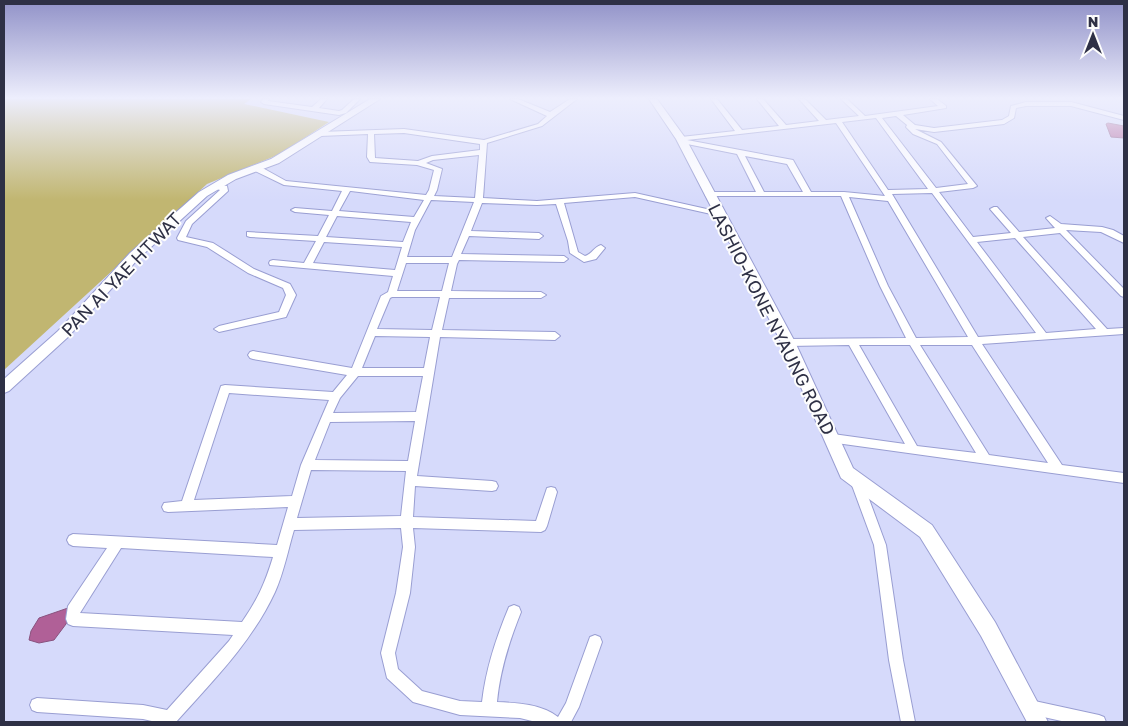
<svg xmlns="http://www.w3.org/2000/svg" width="1128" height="726" viewBox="0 0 1128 726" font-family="'Golos Text',sans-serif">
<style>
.green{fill:#c1b671}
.water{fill:#b06097;stroke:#89527e}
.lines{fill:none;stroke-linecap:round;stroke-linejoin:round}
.street-casing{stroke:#999ed2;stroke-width:2}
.secondary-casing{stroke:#999ed2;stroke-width:2}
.street{fill:#fff;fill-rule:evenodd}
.secondary{fill:#fff;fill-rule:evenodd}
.labels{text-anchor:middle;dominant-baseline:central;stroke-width:4;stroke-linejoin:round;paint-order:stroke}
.street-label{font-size:18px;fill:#2e3045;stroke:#fdfdfd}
</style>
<rect width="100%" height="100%" fill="#d6dafb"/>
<path class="green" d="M4,99h247l-7,5 85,18 -49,32 -73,30 -203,186z"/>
<g class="water">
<path d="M1108,123l16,3v12l-13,-1 -5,-13z"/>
<path d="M68,608l4,3 -6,13 -12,16 -15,3 -10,-3 2,-9 8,-13z"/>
</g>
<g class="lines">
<defs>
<g id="street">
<path d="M263,99h6l-1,2 44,6 9,-8h6l-8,9 20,3 3,-1 12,-11h6l-14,14 -7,2 -75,-11 -3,-2z"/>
<path d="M510,99h8l32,13 20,-13h7l-35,27 -55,17 -4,55 54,3 98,-8 85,19 4,2 -4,2 -85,-19 -71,6 14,49 7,4c7,-2 9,-9 16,-11l4,3 -9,11 -12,3 -14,-9 -2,-12 -12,-37 -19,1 -55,-2 -11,28 68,2 4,3 -4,3 -70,-3 -8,18 103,2 4,3 -4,3 -105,-2 -2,4 -6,27 90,1 5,3 -5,3h-92l-7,32 113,2 5,4 -5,4 -115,-3 -23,139 75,5 4,1 2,4 -2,4 -4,1 -77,-5 -2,31 123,4 11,-33 4,-1 4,1 2,4 -10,34 -2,4 -4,2 -128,-4 2,19 -5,46 -15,60 3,16 24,22 38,10 22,1c4,-34 14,-64 27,-95l5,-2 5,2 2,5c-12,30 -21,58 -24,90 20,1 44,2 61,15l8,-14 24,-66 5,-2 5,2 2,5 -23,65 -8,15h-35l-16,-4 -60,-3 -47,-13 -26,-24 -6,-25 15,-60 7,-46 -2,-19 -107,2c-6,20 -10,42 -19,62 -23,50 -63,90 -99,130h-20l-13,-3 -106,-7 -5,-2 -2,-5 2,-5 5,-2 106,7 24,5 62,-69 4,-6 -160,-9 -5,-2 -2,-5 2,-13 39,-58 -34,-2 -4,-2 -2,-4 2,-4 4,-2 204,11 11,-38 -120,5 -4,-1 -2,-4 2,-4 18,-2 39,-115 4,-1 108,7 14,-17 -94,-16 -3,-1 -2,-3 2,-3 3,-1 99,17 29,-72 7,-4 5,-16 -123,-11 -1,-2 1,-2 3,-1 31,3 12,-22 -66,-4 -3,-1v-4l71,4 11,-21 -34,-3 -4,-2 4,-2 37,3 10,-20 -58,-6 -31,-15v-4h6l27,15 140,14 3,-5 5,-20 -17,-5 -47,-3 -3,-5 1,-23 -48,2 -3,-2 3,-2 84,-3 80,11 54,-16 9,-8zM404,133l76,11v6l-48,6 -14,5 -43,-3 -1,-24zM479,155l-4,43 -41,-2 3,-6 5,-21 -16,-6 7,-3zM350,191h1l73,9 -10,17 -75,-6zM431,200l43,2 -22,55h-45l8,-27zM337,216l74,6 -8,20 -77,-5zM324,242l78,5 -7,23 -82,-7zM406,263h43l-7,28h-45zM392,297h48l-8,33 -55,-1 13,-31zM375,336l55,1 -6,31h-62zM358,376h65l-7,36 -83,1 7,-15zM229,393l100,7 -28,65 -9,31 -98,4zM415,421l-7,40 -93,-1 15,-38zM311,470l95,1 -5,45 -104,2zM121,548l152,9c-8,26 -15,42 -31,65l-162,-9z"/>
<path d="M711,99h6l25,31 37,-4 -22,-27h6l23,26 33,-4 -20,-22h6l21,21 33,-4 -18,-17h6l18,17 73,-10 -8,-7h7l9,7v2l-43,7 12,10 19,3 68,-8 7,-4 2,-10 15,-4h45l53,14v4l-53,-14h-45l-10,2 -2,10 -10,6 -70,8 -19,-3 26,13 36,44 -4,2 -34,4 34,45 38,-4 -21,-24 4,-2h3l22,25 36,-4 -9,-10 4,-2 11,8 41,3 11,3 11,6v7l-23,-11 -35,-2 58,59v8l-3,-1 -61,-63 -37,4 84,92 17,-1v6l-142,10 80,121 62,8v10l-295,-41 -2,-3 2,-3 4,-2 72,10 -56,-99 -61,1 -3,-1 -2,-3 2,-3 121,-1 -26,-52 -39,-90h-135l-1,-2 4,-2h47l-19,-38 -55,-11 -1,-2 -3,-2 3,-2 54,-6zM896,116l11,9 -1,2 7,7 24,10 31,40 -32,4 -54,-70zM876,118l52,71 -40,1 -46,-68zM836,123l49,73 -41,-4h-33l-18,-32 -106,-20zM745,156l42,8 16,28h-39zM932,193l104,140 -58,4 -86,-143zM849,197l39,4 80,136 -52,1 -28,-52zM1015,238l81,91 -50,4 -69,-91zM859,345h51l66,108 -59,-7zM920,345h52l76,118 -59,-8z"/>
<path d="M214,184l13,2 1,5 -36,33 -6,13 27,6 41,26 36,15 6,11 -10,22 -67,15 -5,-3 5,-3 60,-14 7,-17 -3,-7 -35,-15 -41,-26 -29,-7 -1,-2 9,-17 34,-31 -6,-2z"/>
<path d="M856,475l4,1 2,4 24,65 17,115 12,62h-14l-12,-62 -15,-115 -24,-65 2,-4z"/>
<path d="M1030,700l69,15 5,2 2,5h-40l-36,-8 -5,-2 -2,-5 2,-5z"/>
</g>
<g id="secondary">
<path d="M370,99h10l-101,64 -43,16 -29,17 -69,63 -70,78 -59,54 -5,2v-14l54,-48 72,-78 69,-61 29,-17 43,-16z"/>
<path d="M649,99h8l29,40 109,203 58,126 79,57 63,97 53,100h-21l-46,-86 -61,-99 -79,-59 -60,-136 -105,-203z"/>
</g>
</defs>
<use href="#street" class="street-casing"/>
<use href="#secondary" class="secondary-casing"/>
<use href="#street" class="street"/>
<use href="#secondary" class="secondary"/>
</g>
<linearGradient id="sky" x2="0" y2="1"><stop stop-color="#9192c8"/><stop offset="0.49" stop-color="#edeefd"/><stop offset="1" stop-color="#edeefd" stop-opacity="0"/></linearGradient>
<rect width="1128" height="200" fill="url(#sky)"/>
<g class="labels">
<g class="street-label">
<text transform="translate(121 274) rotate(-46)">PAN AI YAE HTWAT</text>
<text transform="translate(772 319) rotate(63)">LASHIO-KONE NYAUNG ROAD</text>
</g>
</g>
<rect width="1128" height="726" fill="none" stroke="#2e3045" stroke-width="10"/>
<g transform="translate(1093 35)" stroke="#fdfdfd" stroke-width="4" paint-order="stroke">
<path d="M0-4L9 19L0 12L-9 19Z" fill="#2e3045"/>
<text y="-8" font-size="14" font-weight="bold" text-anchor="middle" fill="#2e3045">N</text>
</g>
</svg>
